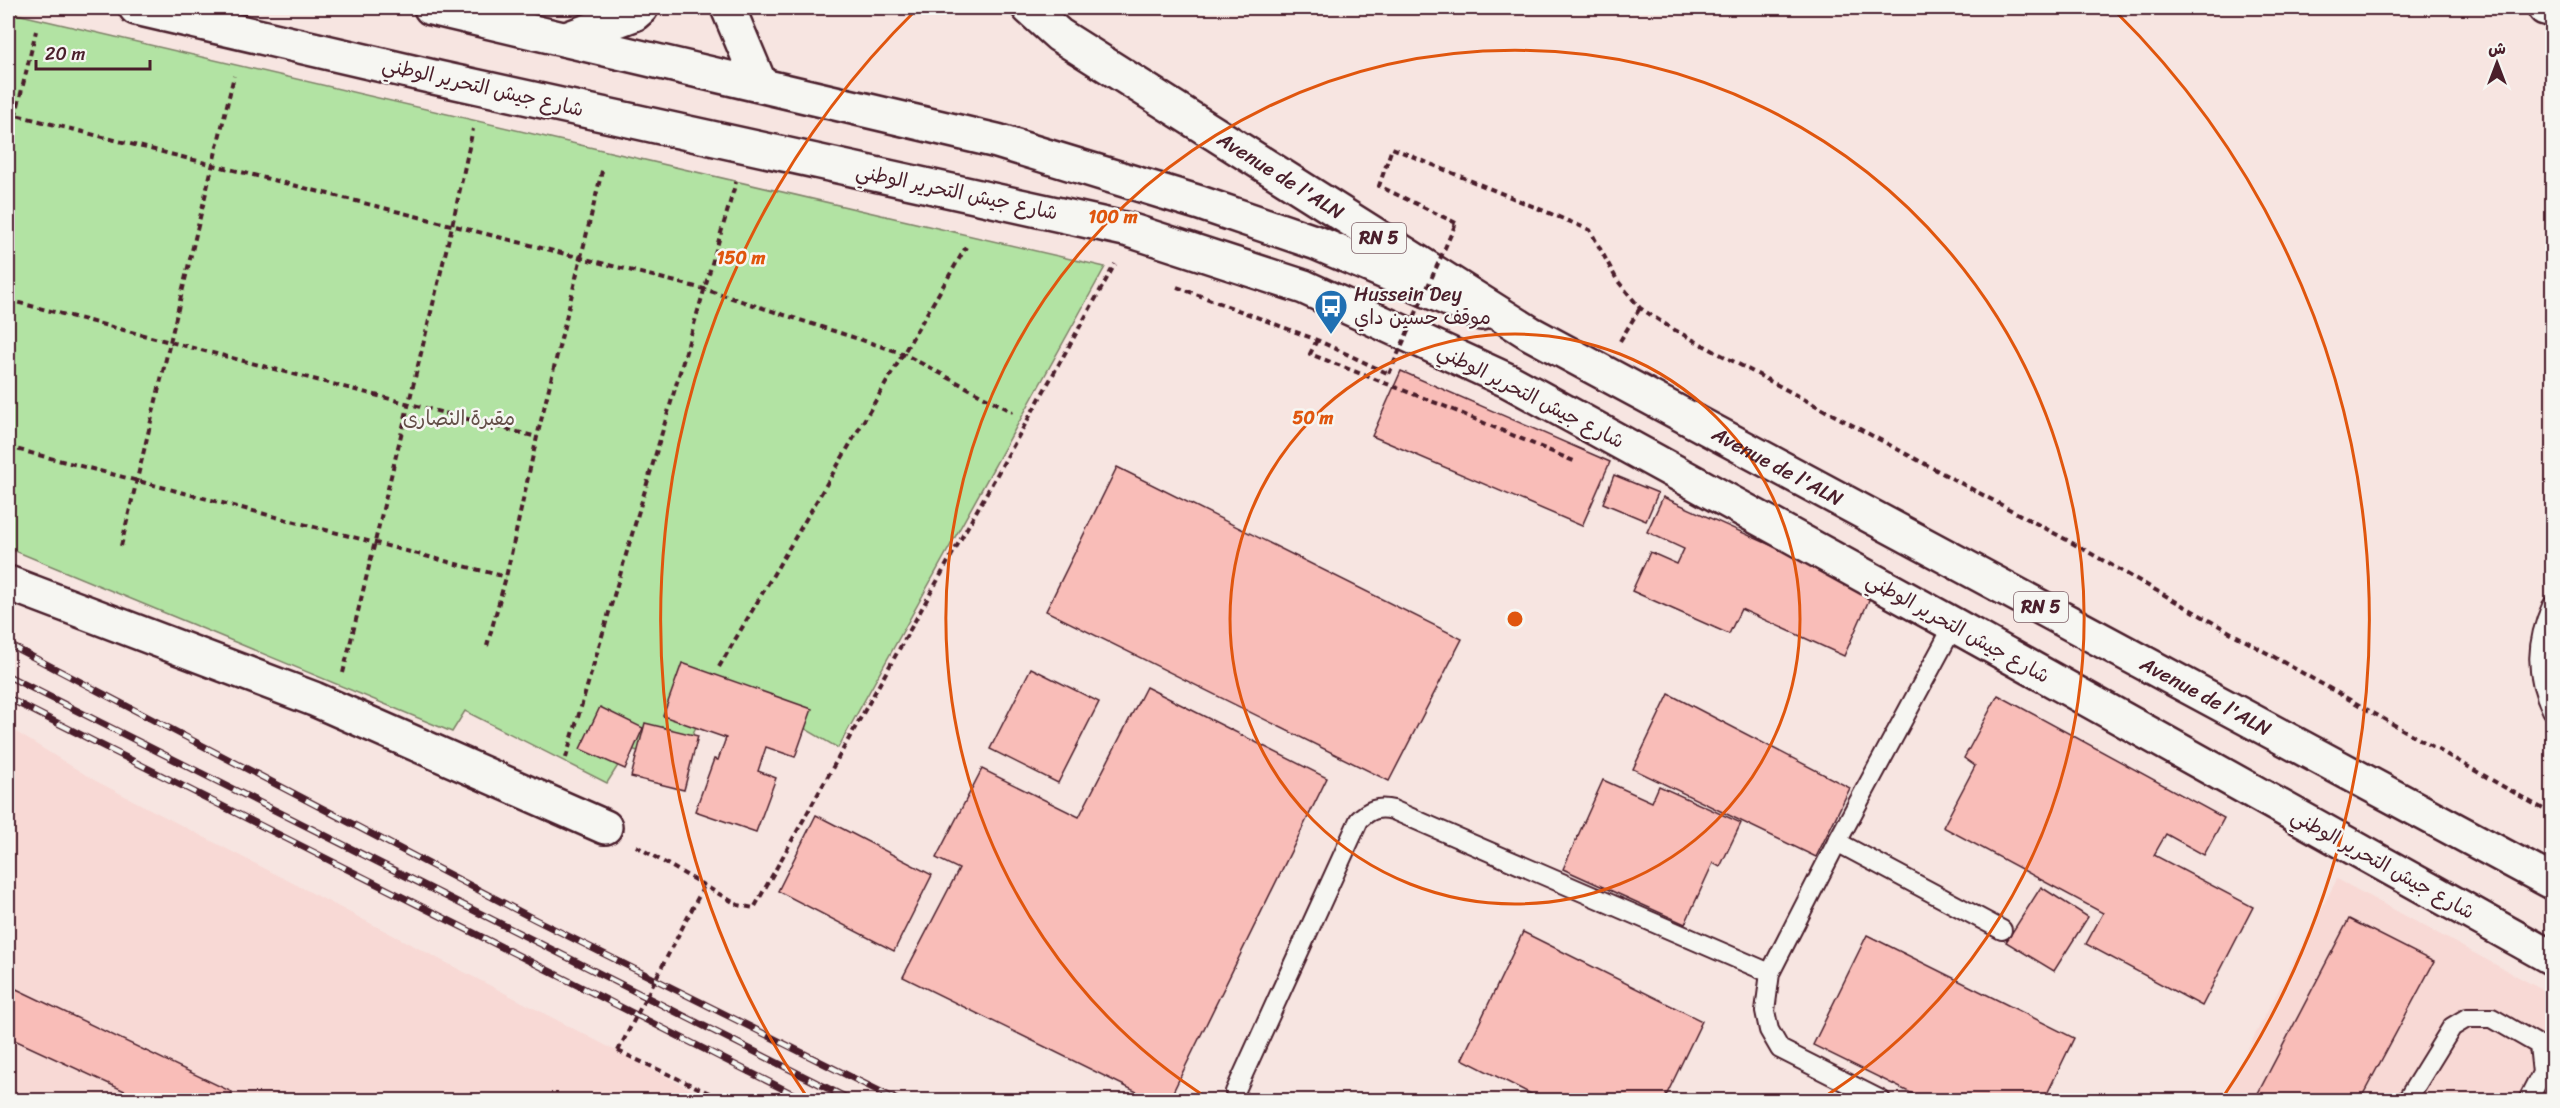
<svg xmlns="http://www.w3.org/2000/svg" width="2560" height="1108" viewBox="0 0 2560 1108" font-family="Sriracha,'Playpen Sans Arabic',sans-serif">
<style>
.built{fill:#f8d9d5}
.green{fill:#b2e3a3;stroke:#7e8167;stroke-width:1.5}
.building{fill:#f9bdb8;stroke:#4a1f2b;stroke-width:1.5}
.lines{fill:none;stroke-linecap:round;stroke-linejoin:round}
.lane-casing{stroke:#4a1f2b;stroke-width:22}
.street-casing{stroke:#4a1f2b;stroke-width:38}
.secondary-casing{stroke:#4a1f2b;stroke-width:38}
.highway-casing{stroke:#4a1f2b;stroke-width:38}
.path{stroke:#4a1f2b;stroke-width:4;stroke-dasharray:6 4.5;stroke-linecap:butt}
.lane{stroke:#f6f6f2;stroke-width:18}
.street{stroke:#f6f6f2;stroke-width:33}
.secondary{stroke:#f6f6f2;stroke-width:33}
.highway{stroke:#f6f6f2;stroke-width:33}
.rail-casing{stroke:#4a1f2b;stroke-width:7}
.rail{stroke:#f6f6f2;stroke-width:4.5;stroke-dasharray:14;stroke-linecap:butt}
.path-bridge{stroke:#4a1f2b;stroke-width:4;stroke-dasharray:6 4.5;stroke-linecap:butt}
.ring{fill:none;stroke:#e0560e;stroke-width:3}
.labels{text-anchor:middle;dominant-baseline:central;stroke-width:5;stroke-linejoin:round;paint-order:stroke}
.shield{fill:#f6f6f2;stroke:#7e6067;stroke-width:1.5}
.shield-label{font-size:18px;font-weight:bold;fill:#4a1f2b}
.street-label{font-size:20px;fill:#4a1f2b;stroke:#f6f6f2}
.poi-label{font-size:20px;fill:#4a1f2b;stroke:#f6f6f2;text-anchor:start}
.park-label{font-size:20px;fill:#645049;stroke:#f6f6f2}
.centre{fill:#e0560e;stroke:#f6f6f2;stroke-width:3}
.ring-label{font-size:18px;text-anchor:middle;font-weight:bold;fill:#e0560e;stroke:#f6f6f2;stroke-width:5;stroke-linejoin:round;paint-order:stroke}
</style>
<rect width="100%" height="100%" fill="#f7e5e1"/>
<filter id="ink" filterUnits="userSpaceOnUse"><feTurbulence type="fractalNoise" baseFrequency=".0167" numOctaves="2"/><feDisplacementMap in="SourceGraphic" scale="12" xChannelSelector="R" yChannelSelector="G"/><feConvolveMatrix kernelMatrix="1 2 1 2 8 2 1 2 1" color-interpolation-filters="sRGB"/></filter>
<g filter="url(#ink)">
<g class="built">
<path d="M8,727l86,53 617,320h-703z"/>
<path d="M2337,879l215,116v105h-331z"/>
</g>
<path class="green" d="M8,12l1097,255 -267,481 -118,-69 -43,86 -48,-17 -22,35 -142,-72 -13,21 -444,-184z"/>
<g class="building">
<path d="M1401,371l209,91 -28,64 -210,-90z"/>
<path d="M1117,467l345,172 -73,142 -343,-170z"/>
<path d="M1614,475l44,18 -12,28 -43,-18z"/>
<path d="M1663,497l210,94 -29,65 -103,-47 -12,25 -97,-43 18,-39 27,12 7,-15 -37,-17z"/>
<path d="M682,663l130,46 -17,48 -29,-10 -8,24 18,7 -20,54 -61,-21 19,-52 4,1 8,-22 -63,-22z"/>
<path d="M1031,668l68,34 -41,81 -68,-34z"/>
<path d="M1146,687l181,91 -158,322h-16l-250,-123 56,-108 -23,-11 46,-89 97,48z"/>
<path d="M1669,694l181,94 -34,69 -183,-88z"/>
<path d="M1998,695l226,123 -20,37 -38,-21 -12,21 99,52 -51,99 -116,-62 17,-31 -160,-86 32,-61 -11,-8z"/>
<path d="M600,707l43,21 -18,41 -45,-20z"/>
<path d="M645,723l53,13 -14,54 -53,-13z"/>
<path d="M1603,780l49,22 7,-16 82,37 -21,44 -7,-4 -28,61 -122,-55z"/>
<path d="M816,815l116,60 -38,76 -116,-60z"/>
<path d="M2041,887l47,30 -34,54 -48,-29z"/>
<path d="M2349,919l85,43 -74,138h-99l-5,-3z"/>
<path d="M1523,932l179,89 -38,79h-121l-81,-41z"/>
<path d="M1867,935l207,103 -30,62h-119l-112,-55z"/>
<path d="M8,985l224,107 -4,8h-84l-136,-63z"/>
</g>
<g class="lines">
<defs>
<g id="lane">
<path d="M2552,606c-16,36 -18,67 0,104"/>
<path d="M1837,842l165,88"/>
<path d="M1235,1092l124,-272c10,-10 19,-14 34,-10l377,163"/>
<path d="M1881,1100l-101,-51 -11,-19 -4,-19 5,-38 67,-131 117,-217"/>
<path d="M2407,1100l45,-73 15,-9h25l47,27 3,28 -14,27"/>
</g>
<path id="street" d="M8,583l306,116 291,128"/>
<g id="secondary">
<path d="M431,8l566,133 203,62 117,40 164,70"/>
<path d="M728,8l32,76"/>
<path d="M2545,8l7,2"/>
<path d="M569,38l65,-24 7,-6"/>
</g>
<g id="highway">
<path d="M136,8l302,70 691,152 175,57 205,94 445,244 598,333"/>
<path id="s1" d="M1029,8l30,27 471,298 1022,549"/>
</g>
</defs>
<use href="#lane" class="lane-casing"/>
<use href="#street" class="street-casing"/>
<use href="#secondary" class="secondary-casing"/>
<use href="#highway" class="highway-casing"/>
<g class="path">
<path d="M8,113l696,176 198,64 111,59"/>
<path d="M8,147l28,-116"/>
<path d="M1456,223l-77,-37 13,-38 198,82 27,50 23,28 31,20 396,212 485,274"/>
<path d="M1177,287l140,53 72,34"/>
<path d="M8,300l529,137"/>
<path d="M1317,340l-7,14 134,52 132,56"/>
<path d="M1620,341l20,-33"/>
<path d="M8,447l498,130"/>
<path d="M121,546l113,-470"/>
<path d="M487,646l19,-69 31,-140 66,-270"/>
<path d="M719,667l247,-420"/>
<path d="M343,673l109,-447 21,-97"/>
<path d="M566,758l170,-576"/>
<path d="M636,846l102,59 16,3 361,-644"/>
<path d="M618,1051l106,49"/>
</g>
<use href="#lane" class="lane"/>
<use href="#street" class="street"/>
<use href="#secondary" class="secondary"/>
<use href="#highway" class="highway"/>
<defs>
<g id="rail">
<path d="M8,644l528,276 361,180"/>
<path d="M8,676l843,424"/>
<path d="M8,698l797,402"/>
</g>
</defs>
<use href="#rail" class="rail-casing"/>
<use href="#rail" class="rail"/>
<g class="path-bridge">
<path d="M1389,374l67,-151"/>
<path d="M618,1051l86,-165"/>
</g>
</g>
</g>
<g class="ring">
<circle cx="1515" cy="619" r="285"/>
<path d="M1209 1099A569 569 0 1 1 1821 1099"/>
<path d="M807 1097A854 854 0 0 1 916 10M2114 10A854 854 0 0 1 2223 1097"/>
</g>
<defs>
<symbol id="bus-pin" viewBox="-11 -11 22 30"><path d="M0 17L-7.5 6A9.5 9.5 0 1 1 7.5 6Z" fill="#1f6fb2" stroke="#f6f6f2"/><path d="M-5-6H5V4H4V6H2V4H-2V6H-4V4H-5ZM-3.5-4V0h7V-4ZM-3.5 1.2v1.5H-2V1.2ZM2 1.2v1.5H3.5V1.2Z" fill="#fff"/></symbol>
</defs>
<g fill-rule="evenodd">
<use href="#bus-pin" x="1312" y="287" width="38" height="52"/>
</g>
<g class="labels">
<g class="shield">
<rect x="1352" y="223" width="54" height="30" rx="4.5"/>
<rect x="2014" y="592" width="54" height="30" rx="4.5"/>
</g>
<g class="shield-label">
<text x="1379" y="238">RN 5</text>
<text x="2041" y="607">RN 5</text>
</g>
<g class="street-label">
<text transform="translate(483 87) rotate(13)">شارع جيش التحرير الوطني</text>
<text stroke="none"><textPath href="#s1" startOffset="303">Avenue de l'ALN</textPath></text>
<text transform="translate(957 192) rotate(12)">شارع جيش التحرير الوطني</text>
<text transform="translate(1531 396) rotate(27)">شارع جيش التحرير الوطني</text>
<text stroke="none"><textPath href="#s1" startOffset="879">Avenue de l'ALN</textPath></text>
<text transform="translate(1958 628) rotate(29)">شارع جيش التحرير الوطني</text>
<text stroke="none"><textPath href="#s1" startOffset="1365">Avenue de l'ALN</textPath></text>
<text transform="translate(2383 864) rotate(29)">شارع جيش التحرير الوطني</text>
</g>
<g class="poi-label">
<text x="1354" y="294">Hussein Dey<tspan x="1354" dy="23">موقف حسين داي</tspan></text>
</g>
<g class="park-label">
<text x="459" y="418">مقبرة النصارى</text>
</g>
</g>
<circle cx="1515" cy="619" r="9" class="centre"/>
<g class="ring-label">
<text x="1113" y="223">100 m</text>
<text x="741" y="264">150 m</text>
<text x="1313" y="424">50 m</text>
</g>
<rect width="2560" height="1108" fill="none" stroke="#f6f6f2" stroke-width="30"/>
<rect x="15" y="15" width="2530" height="1078" fill="none" stroke="#4a1f2b" stroke-width="2" filter="url(#ink)"/>
<g transform="translate(2497 63)" stroke="#f6f6f2" stroke-width="4.5" paint-order="stroke">
<path d="M0-4.5L10 22L0 15L-10 22Z" fill="#4a1f2b"/>
<text y="-9" font-size="16" font-weight="bold" text-anchor="middle" fill="#4a1f2b">ش</text>
</g>
<path d="M36 60v9h114v-9" fill="none" stroke="#4a1f2b" stroke-width="3"/>
<text x="45" y="60" font-size="18" fill="#4a1f2b" stroke="#f6f6f2" stroke-width="4.5" paint-order="stroke">20 m</text>
</svg>
